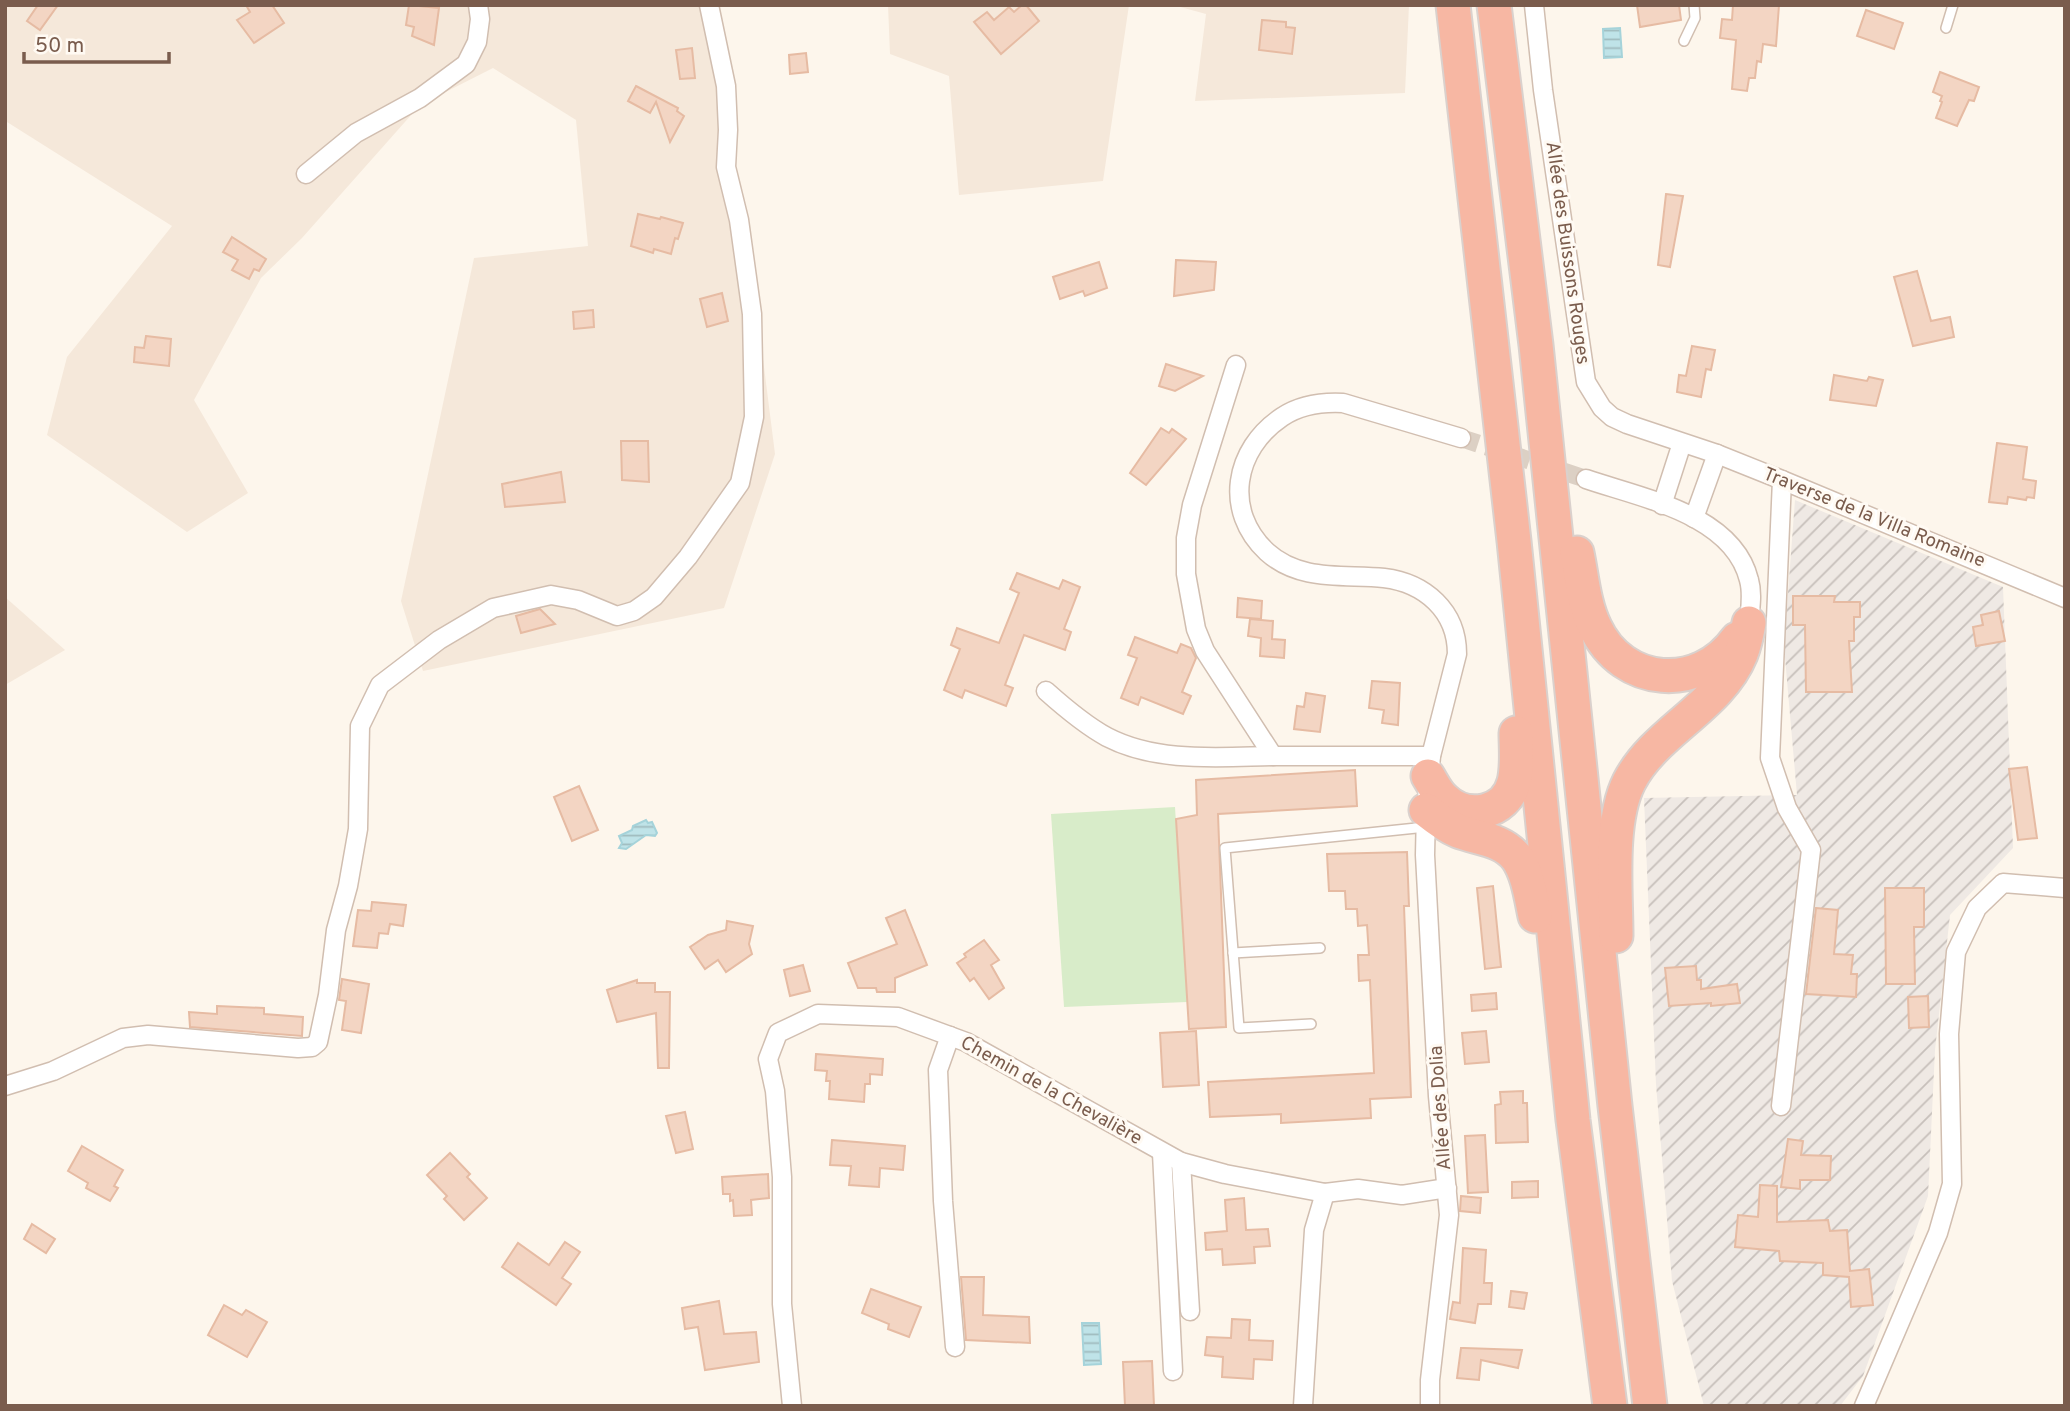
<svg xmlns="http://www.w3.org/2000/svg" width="2070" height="1411" viewBox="0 0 2070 1411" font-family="Overpass,sans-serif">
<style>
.residential{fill:#f5e8da}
.industrial{fill:url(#industrial-furrows)}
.grass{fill:#d8ecc9}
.water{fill:url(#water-rules);stroke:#a5d3da;stroke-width:2}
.building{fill:#f3d5c3;stroke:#e6bba3;stroke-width:2}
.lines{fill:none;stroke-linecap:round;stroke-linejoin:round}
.street-tunnel{stroke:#dcd0c4;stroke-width:18;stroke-dasharray:18 9;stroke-linecap:butt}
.lane-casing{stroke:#d1beb0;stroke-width:12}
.street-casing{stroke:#d1beb0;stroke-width:21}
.highway-casing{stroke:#dad1cd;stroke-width:37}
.lane{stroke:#fff;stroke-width:9}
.street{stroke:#fff;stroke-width:18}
.highway{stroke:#f7b7a3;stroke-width:33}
.labels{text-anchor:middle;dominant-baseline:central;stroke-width:6;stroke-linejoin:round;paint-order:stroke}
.street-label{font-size:19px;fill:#7a5c4d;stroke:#fffaf3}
</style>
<defs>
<pattern id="industrial-furrows" width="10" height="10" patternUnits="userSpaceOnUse" patternTransform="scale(1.75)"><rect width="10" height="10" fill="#efe9e4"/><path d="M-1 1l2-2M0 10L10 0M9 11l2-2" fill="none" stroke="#c7c0bb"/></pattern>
<pattern id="water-rules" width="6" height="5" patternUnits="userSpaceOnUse" patternTransform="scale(1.75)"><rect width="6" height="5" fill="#bfe3e8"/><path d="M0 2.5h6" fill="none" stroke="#a0bbbe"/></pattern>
</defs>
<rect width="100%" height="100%" fill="#fdf6ec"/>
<g class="residential">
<path d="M5,5h706l9,135 34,148 21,166 -51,154 -301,63 -22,-70 73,-343 114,-12 -12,-126 -83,-52 -73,37 -118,133 -41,40 -67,122 54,93 -61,39 -140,-97 20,-78 105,-131 -165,-104 -2,2z"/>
<path d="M888,5h241l-26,176 -144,14 -10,-119 -59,-22z"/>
<path d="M1173,5h236l-4,88 -210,8 11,-87z"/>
<path d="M5,597l60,53 -60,35z"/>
</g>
<path class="industrial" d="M1795,500l208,87 10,261 -63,67 -15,135 -7,146 -65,180 -23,30h-136l-32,-125 -16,-197 -12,-286 153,-3 -13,-149z"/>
<path class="grass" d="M1175,807l12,195 -123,5 -13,-193z"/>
<g class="water">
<path d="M1620,28l2,29 -18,1 -1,-29z"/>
<path d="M646,820l2,3 4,-1 5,11 -2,3 -9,-1 -20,14 -7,-1 3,-5 -3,-7 13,-6 1,-4z"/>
<path d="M1082,1323h17l2,41 -17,1z"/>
</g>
<g class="building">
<path d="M38,5h20l-18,25 -13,-9z"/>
<path d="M246,5h26l12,18 -30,20 -17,-23 13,-8z"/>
<path d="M409,5l30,3 -5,37 -22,-9 2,-9 -8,-2z"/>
<path d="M1022,5h4l13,16 -38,33 -27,-32 13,-10 7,8 15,-13 5,5z"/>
<path d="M1637,5h42l2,15 -41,7z"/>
<path d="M1733,5h46l-3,41 -13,-2 -2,18 -4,-1 -2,17h-6l-2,13 -15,-2 4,-49 -16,-2 2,-19 10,1z"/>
<path d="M1866,10l37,13 -9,26 -37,-13z"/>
<path d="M1262,20l24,2v5l9,1 -3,26 -33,-4z"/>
<path d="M692,48l3,30 -15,1 -4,-29z"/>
<path d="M806,53l2,19 -18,2 -1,-19z"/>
<path d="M1940,72l39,15 -5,14 -5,-1 -12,26 -21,-8 6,-16 -2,-1 2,-5 -9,-4z"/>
<path d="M636,86l42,22 -1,3 7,5 -14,26 -14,-40 -6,11 -22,-12z"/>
<path d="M1666,194l17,2 -13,71 -12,-2z"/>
<path d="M638,214l22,5 1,-2 22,6 -5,16 -3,-1 -4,16 -17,-5 -1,4 -22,-7z"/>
<path d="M232,237l34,22 -7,12 -5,-2 -5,10 -17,-9 6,-10 -15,-8z"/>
<path d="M1176,260l40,2 -2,28 -40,6z"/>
<path d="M1099,262l8,26 -22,8 -2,-5 -23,8 -7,-22z"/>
<path d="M1917,271l14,50 19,-4 4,20 -41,9 -19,-69z"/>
<path d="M722,293l6,28 -21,6 -7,-28z"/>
<path d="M593,310l1,17 -20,2 -1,-17z"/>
<path d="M146,336l25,3 -2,27 -35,-4 1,-15 9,1z"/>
<path d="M1692,346l23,4 -4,20 -5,-1 -5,28 -24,-5 2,-17 7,1z"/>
<path d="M1166,364l37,12 -28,15 -16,-5z"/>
<path d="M1834,375l33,6 2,-4 14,3 -7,26 -46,-6z"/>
<path d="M1161,428l8,5 3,-4 14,10 -40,46 -16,-12z"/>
<path d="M621,441h27l1,41 -27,-2z"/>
<path d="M1997,443l30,4 -4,32 13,2 -2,17 -7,-1 -1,3 -18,-3 -1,7 -18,-2z"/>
<path d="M561,472l4,30 -60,5 -3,-23z"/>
<path d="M1017,573l42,16 4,-9 17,7 -16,42 7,3 -6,18 -41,-15 -19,50 8,3 -7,18 -41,-16 -3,8 -18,-8 16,-41 -9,-4 6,-17 42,15 20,-50 -9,-4z"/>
<path d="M1793,596h42l-1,6h26v15h-6v24h-5l3,51h-46l-1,-67h-12z"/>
<path d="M1238,598l24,3 -1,18 -24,-2z"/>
<path d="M540,609l15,15 -34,9 -5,-17z"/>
<path d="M1999,611l6,30 -29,5 -3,-19 10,-2 -2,-10z"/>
<path d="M1250,619l23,2 -1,18 13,1 -1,18 -24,-2 1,-18 -13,-2z"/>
<path d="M1135,637l42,16 4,-9 10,4 5,10 -14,34 9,4 -8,18 -42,-17 -3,8 -17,-7 16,-40 -9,-3z"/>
<path d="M1372,681l28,2 -2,42 -16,-2 2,-13 -15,-2z"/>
<path d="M1306,693l19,3 -5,36 -26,-3 3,-23 7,1z"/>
<path d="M2027,767l10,71 -19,2 -9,-71z"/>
<path d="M1355,770l2,36 -139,8 8,213 -37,2 -13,-210 21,-4 -1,-35z"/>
<path d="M579,786l19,44 -26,11 -18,-44z"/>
<path d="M1407,852l2,54h-5l7,191 -41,2 1,19 -90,5v-9l-71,3 -2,-35 166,-9 -4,-93 -11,1 -1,-26h11l-2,-30 -9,1 -1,-17h-11l-1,-18h-16l-2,-37z"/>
<path d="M1493,886l8,81 -16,2 -8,-81z"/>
<path d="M1885,888h39v39h-10l1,57h-29z"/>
<path d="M372,902l34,3 -3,21 -13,-2 -2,10 -9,-1 -2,15 -24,-2 5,-36 13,1z"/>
<path d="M1816,908l22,2 -4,44 19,1 -2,19h6l-1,23 -50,-3z"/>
<path d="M905,910l22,55 -32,13v14h-18l-1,-4h-18l-10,-25 49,-19 -11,-26z"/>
<path d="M727,921l26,5 -4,18 3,10 -26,18 -8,-12 -13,9 -15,-22 18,-12 18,-5z"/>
<path d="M984,940l15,20 -8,5 13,23 -15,11 -15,-21 -4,3 -13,-18 9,-6 -2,-3z"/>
<path d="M803,965l7,26 -20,5 -6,-26z"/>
<path d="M1696,966l1,14h4v9l36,-5 3,19 -29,3v-3l-42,3 -4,-38z"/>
<path d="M342,979l27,5 -8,49 -19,-3 4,-29 -7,-1z"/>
<path d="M637,980v3h18v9h15l-1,76h-11l-2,-55 -39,9 -10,-32z"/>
<path d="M1496,993l1,16 -25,2 -1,-16z"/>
<path d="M1928,996l1,31 -20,1 -1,-31z"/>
<path d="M217,1006l47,2v6l39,3 -1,19 -112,-9 -1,-15 28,2z"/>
<path d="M1196,1031l3,54 -36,2 -3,-54z"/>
<path d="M1486,1031l3,31 -24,2 -3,-31z"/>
<path d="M816,1054l67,5 -1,16 -12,-1v10h-5l-1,18 -35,-3 1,-18h-4l1,-10 -12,-1z"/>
<path d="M1523,1091v12h4l1,39 -32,1 -1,-38 6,-1 -1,-12z"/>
<path d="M685,1112l8,37 -17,4 -10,-37z"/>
<path d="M1485,1135l3,57 -20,1 -3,-57z"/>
<path d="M1788,1139l15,2 -2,14 30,1 -1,24h-30v9l-19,-2z"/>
<path d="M832,1140l73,6 -2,24 -23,-2 -1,19 -30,-2 2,-19 -21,-1z"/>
<path d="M82,1146l41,24 -9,16 4,2 -8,13 -24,-13 2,-5 -20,-12z"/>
<path d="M450,1153l20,21 -3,3 20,21 -23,22 -20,-21 3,-3 -20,-21z"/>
<path d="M768,1174l1,24 -18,2 1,15 -18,1 -1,-16 -3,1v-7h-7l-1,-17z"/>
<path d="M1538,1181v16l-26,1v-16z"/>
<path d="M1760,1185l17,1v36l51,-2 2,11 17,-1 3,41 19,-2 4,36 -22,2 -2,-30 -26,-2v-12l-43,-2 -1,-10 -44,-4 3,-32 20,2z"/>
<path d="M1461,1196l20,2 -1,15 -20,-2z"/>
<path d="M1244,1198l2,32 22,-1 2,17 -16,1 1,16 -32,2 -1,-16 -16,1 -1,-17 22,-2 -2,-31z"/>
<path d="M32,1224l23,15 -9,14 -22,-14z"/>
<path d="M565,1242l15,10 -18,26 9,6 -15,21 -54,-38 16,-24 31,22z"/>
<path d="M1463,1248l23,2 -2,33h8l-1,21h-13l-3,19 -25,-4 3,-17 7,1z"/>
<path d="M961,1277h23l-1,38 46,2 1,26 -64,-3z"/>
<path d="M871,1289l50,18 -12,30 -21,-8 1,-5 -27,-11z"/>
<path d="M1511,1291l16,2 -3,16 -15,-2z"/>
<path d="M719,1301l5,33 32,-2 3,30 -54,8 -7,-43 -13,2 -3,-21z"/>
<path d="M224,1305l18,10 4,-5 21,12 -20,35 -39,-22z"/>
<path d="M1232,1319l18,1 -1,20 24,1 -1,19 -18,-1 -1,20 -31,-2 1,-20 -18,-2 2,-18 24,1z"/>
<path d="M1461,1348h3l58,2 -4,18 -37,-8 -2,20 -22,-2z"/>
<path d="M1152,1361l2,45h-29l-2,-44z"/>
</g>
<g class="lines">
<path class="street-tunnel" d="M1461,438l125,41"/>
<defs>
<g id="lane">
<path d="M1946,28l7,-23"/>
<path d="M1684,41l11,-23 -1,-13"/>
<path d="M1233,953l87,-5"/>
<path d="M1311,1024l-72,4 -14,-180 201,-21"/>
</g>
<g id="street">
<path d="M1534,5l9,85 43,292 16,26 10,9 15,7 90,30 65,26 283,118"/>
<path d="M306,174l50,-41 64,-35 46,-34 11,-22 3,-23 -2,-14"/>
<path d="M1236,365l-44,140 -6,33v36l10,55 9,22 68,105h158"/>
<path d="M1586,479c55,19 147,35 163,101 4,14 1,29 0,43"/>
<path d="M1662,505l20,-62"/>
<path d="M1694,518l23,-64"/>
<path d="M1046,691c19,17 39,34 61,46 50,26 111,20 166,19"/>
<path d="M950,1036l-12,34 5,131 12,146"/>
<path d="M5,1086l48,-15 70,-33 25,-3 150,13 14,-1 6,-5 10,-47 8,-65 12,-44 10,-57 2,-103 20,-41 59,-45 54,-32 58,-13 27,5 39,16 17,-5 20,-14 34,-40 52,-74 14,-66 -2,-103 -13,-94 -13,-53 2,-37 -2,-44 -17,-81"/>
<path d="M1781,1106l30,-256 -24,-42 -17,-50 12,-278"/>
<path d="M1162,1153l11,218"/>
<path d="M1181,1162l9,149"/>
<path d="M792,1406l-10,-102v-127l-7,-86 -7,-32 10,-26 40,-19 80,3 68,25 215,120 44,12 100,19 33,-4 44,6 45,-7"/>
<path d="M1303,1406l11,-176 11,-37"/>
<path d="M1430,1406v-26l19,-165 -11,-119 -13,-241 1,-45 5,-54 26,-102c0,-43 -32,-71 -73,-76 -40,-4 -84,4 -117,-26 -44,-41 -33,-103 15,-135 18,-12 41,-15 61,-14l118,35"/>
<path d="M1864,1406l74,-173 14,-49 -3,-150 7,-82 21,-44 26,-25 62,5"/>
</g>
<g id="highway">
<path d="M1453,5l61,536 59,579 37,286"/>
<path d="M1494,5l42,340 79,761 35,300"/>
<path d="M1577,553c5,24 7,52 18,74 28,60 104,65 142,12"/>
<path d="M1428,776c5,8 9,17 16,23 23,22 62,15 70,-17 4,-15 2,-34 2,-49"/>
<path d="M1426,810c10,8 20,16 32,21 21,8 44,8 59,27 11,16 14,39 18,58"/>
<path d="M1616,936c0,-45 -7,-114 13,-154 26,-51 90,-74 112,-128 4,-10 6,-20 8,-31"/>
</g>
</defs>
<use href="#lane" class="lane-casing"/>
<use href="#street" class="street-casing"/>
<use href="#highway" class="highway-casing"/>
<use href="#lane" class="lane"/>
<use href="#street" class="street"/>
<use href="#highway" class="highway"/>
</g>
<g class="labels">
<g class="street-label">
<text transform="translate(1567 253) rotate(82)">Allée des Buissons Rouges</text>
<text transform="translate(1874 518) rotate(22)">Traverse de la Villa Romaine</text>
<text transform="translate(1051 1091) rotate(29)">Chemin de la Chevalière</text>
<text transform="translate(1441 1108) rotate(-94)">Allée des Dolia</text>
</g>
</g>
<rect width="2070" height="1411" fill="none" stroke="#7a5c4d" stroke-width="14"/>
<path d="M24 52v10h145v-10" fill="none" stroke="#7a5c4d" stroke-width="3.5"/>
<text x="35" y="52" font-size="21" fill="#7a5c4d" stroke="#fffaf3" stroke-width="5" paint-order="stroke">50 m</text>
</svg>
